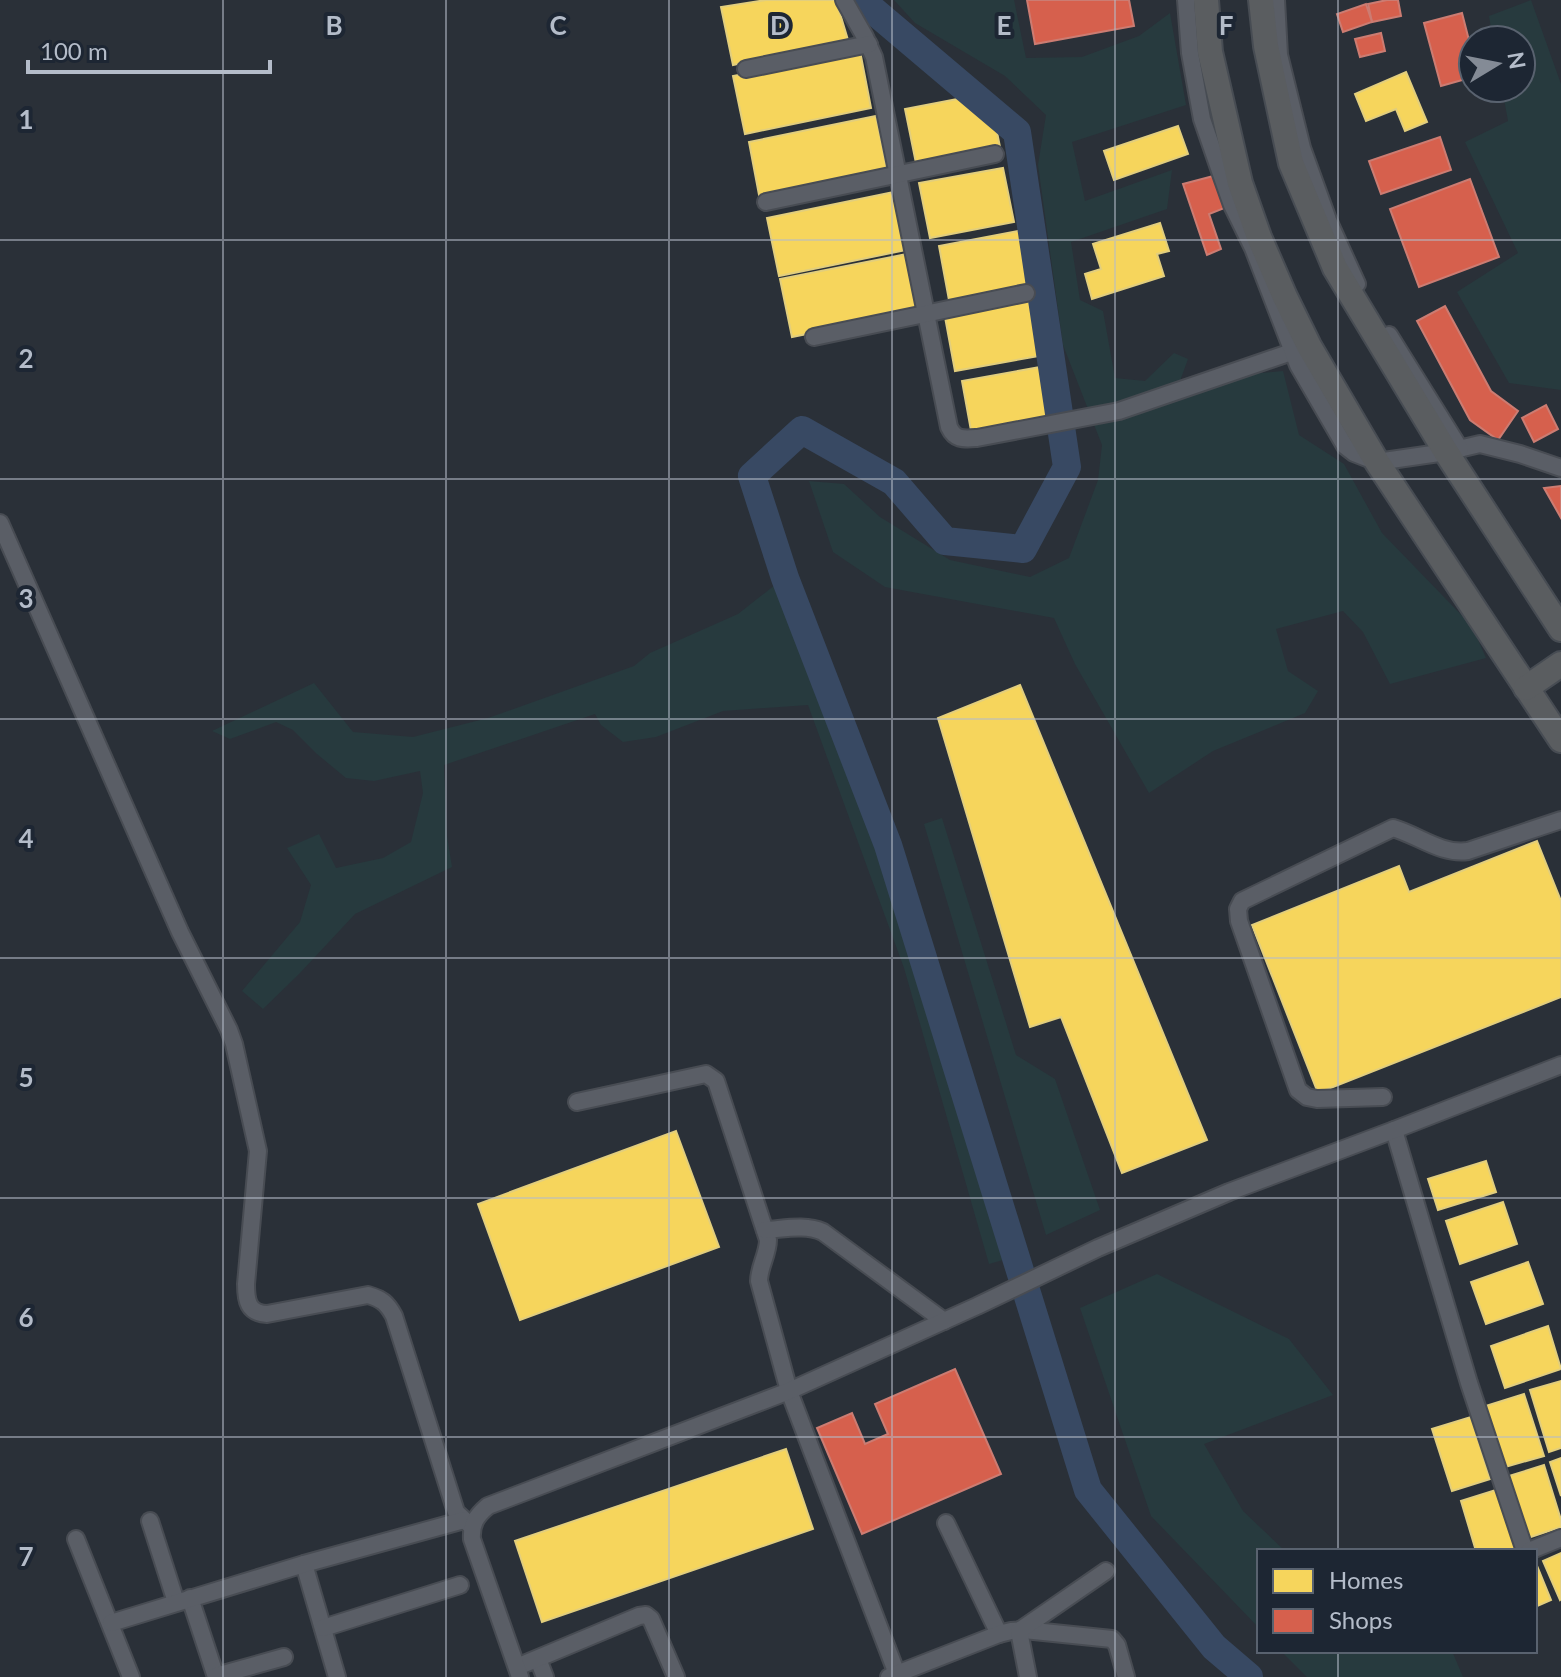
<svg xmlns="http://www.w3.org/2000/svg" width="1561" height="1677" viewBox="0 0 1561 1677" font-family="Lato,sans-serif">
<style>
.green{fill:#273a3e}
.homes{fill:#f6d55c;stroke:#e2ce7d;stroke-width:2}
.shops{fill:#d6604d;stroke:#cc7c72;stroke-width:2}
.lines{fill:none;stroke-linecap:round;stroke-linejoin:round}
.river{stroke:#384963;stroke-width:28}
.minor-casing{stroke:#484c53;stroke-width:20}
.highway-casing{stroke:#474c53;stroke-width:28}
.minor{stroke:#5a5e66;stroke-width:16}
.highway{stroke:#5a5d60;stroke-width:24}
.grid{fill:none;stroke:#b4bcc9;stroke-width:2;stroke-opacity:0.55}
.grid-label{font-size:26px;text-anchor:middle;font-weight:bold;fill:#b4bcc9;stroke:#1d2633;stroke-width:8;stroke-linejoin:round;paint-order:stroke}
</style>
<rect width="100%" height="100%" fill="#2a3038"/>
<g class="green">
<path d="M894,0h120l12,58 56,-1 57,-21 31,-23 16,92 -114,37 13,59 87,-31 -5,39 -96,33 9,58 23,11 12,67 30,3 29,-28 14,6 -8,22 103,-10 16,64 45,29 38,69 90,93 14,32 -96,26 -27,-52 -20,-21 -67,18 12,42 30,20 -13,22 -92,38 -64,42 -74,-129 -21,-46 -169,-31 -52,-35 -24,-71 35,3 36,33 70,43 80,17 39,-19 29,-78 4,-35 -39,-100 -25,-180 8,-50 -41,-39 -90,-53z"/>
<path d="M1531,0l30,84v306l-52,-7 -52,-91 61,-39 -53,-111 43,-21 -6,-33h19v-48h-28l-4,-24z"/>
<path d="M775,585l39,90 85,225 104,360 -14,4 -85,-296 -96,-263 -85,6 -67,26 -33,5 -22,-17 -6,-11 -151,51 3,71 5,31 -97,47 -56,60 -36,35 -21,-18 58,-69 11,-37 -24,-37 32,-14 17,34 47,-10 28,-16 12,-49 -3,-22 -46,10 -28,-3 -29,-24 -24,-24 -17,-8 -46,17 -18,-8 102,-48 39,49 60,5 75,-19 146,-52 16,-13 88,-39z"/>
<path d="M942,818l74,237 39,24 45,131 -54,25 -122,-411z"/>
<path d="M1157,1274l132,65 44,56 -129,49 39,67 42,40h-26v77l-108,-112 -71,-208z"/>
<path d="M1281,1651h171l11,26h-156z"/>
</g>
<g class="homes">
<path d="M766,0h70l12,40 -115,25 -12,-58z"/>
<path d="M860,51l11,57 -126,26 -12,-58z"/>
<path d="M1406,72l21,50 -22,9 -9,-22 -30,12 -11,-27z"/>
<path d="M989,93l11,54 -84,16 -11,-54z"/>
<path d="M876,116l12,58 -128,26 -11,-58z"/>
<path d="M1178,126l10,28 -74,26 -10,-29z"/>
<path d="M1003,168l11,54 -84,16 -11,-55z"/>
<path d="M894,192l12,58 -127,26 -12,-58z"/>
<path d="M1160,223l9,28 -12,3 7,22 -72,23 -7,-25 16,-5 -8,-25z"/>
<path d="M1023,230l10,55 -84,15 -10,-54z"/>
<path d="M907,254l12,57 -127,26 -12,-58z"/>
<path d="M1029,301l10,55 -84,15 -10,-54z"/>
<path d="M1046,366l10,54 -84,16 -10,-55z"/>
<path d="M1020,685l187,455 -85,33 -61,-156 -31,10 -92,-309z"/>
<path d="M1537,841l24,60v96l-243,96 -66,-168 147,-59 10,26z"/>
<path d="M676,1131l43,116 -199,73 -42,-116z"/>
<path d="M1486,1161l10,31 -58,18 -10,-31z"/>
<path d="M1503,1202l14,42 -57,20 -14,-43z"/>
<path d="M1528,1262l15,42 -57,20 -15,-42z"/>
<path d="M1548,1326l13,43 -56,19 -14,-42z"/>
<path d="M1561,1381v67l-12,4 -19,-62z"/>
<path d="M1524,1394l20,62 -39,11 -19,-61z"/>
<path d="M1471,1417l19,62 -38,12 -20,-62z"/>
<path d="M786,1449l27,80 -271,93 -27,-81z"/>
<path d="M1561,1458v38l-11,-34z"/>
<path d="M1544,1465l17,55v7l-36,12 -19,-62z"/>
<path d="M1499,1489l20,62h-43l-15,-50z"/>
<path d="M1561,1553v46l-1,1 -17,-39z"/>
<path d="M1535,1561l16,39 -16,7z"/>
</g>
<g class="shops">
<path d="M1027,0h102l5,26 -99,18z"/>
<path d="M1387,0h11l3,16 -29,6 -4,-18z"/>
<path d="M1366,4l6,18 -29,10 -6,-18z"/>
<path d="M1462,13l11,43v21l-32,9 -17,-63z"/>
<path d="M1381,33l4,18 -25,6 -5,-18z"/>
<path d="M1440,137l11,33 -70,24 -12,-33z"/>
<path d="M1221,174l11,31 -23,9 12,35 -14,6 -24,-71z"/>
<path d="M1470,179l29,78 -80,30 -29,-78z"/>
<path d="M1445,306l46,85 27,20 -20,29 -28,-20 -53,-99z"/>
<path d="M1546,405l12,24 -24,13 -12,-24z"/>
<path d="M1561,486v32l-17,-30z"/>
<path d="M955,1369l46,105 -139,60 -45,-106 35,-15 13,31 23,-10 -13,-30z"/>
</g>
<g class="lines">
<path class="river" d="M861,0l156,132 50,335 -44,82 -78,-8 -51,-59 -92,-52 -50,46 33,102 103,267 200,645 126,157 35,30"/>
<defs>
<g id="minor">
<path d="M844,0l21,37 9,20 75,370c6,13 14,12 28,11l142,-27 190,-65"/>
<path d="M1186,0l4,53 12,66 19,55 11,31 21,43 45,117 47,81 9,7 23,9 69,-10 34,-8 40,10 41,14"/>
<path d="M1276,0l3,55 23,93 26,72 29,64"/>
<path d="M746,69l123,-25"/>
<path d="M766,202l229,-48"/>
<path d="M1389,335l71,114"/>
<path d="M814,337l212,-44"/>
<path d="M0,523l180,409 49,98 5,14 24,107 -12,133c0,17 2,29 21,30l101,-19c14,4 19,8 26,21l62,196 15,14"/>
<path d="M1383,1097l-66,2 -10,-2 -9,-7 -59,-169 -1,-12 4,-8 151,-73c25,7 48,27 75,23l93,-31"/>
<path d="M577,1102l129,-28 10,7 52,159c0,14 -9,27 -9,41l30,110 108,283"/>
<path d="M1394,1130l75,253 56,168"/>
<path d="M765,1230c19,-1 40,-6 58,2l121,89"/>
<path d="M150,1521l26,81"/>
<path d="M946,1523l53,111"/>
<path d="M76,1539l55,138"/>
<path d="M1529,1551l32,-13"/>
<path d="M304,1564l33,113"/>
<path d="M190,1598l26,79"/>
<path d="M111,1623l193,-59 160,-44"/>
<path d="M323,1628l137,-43"/>
<path d="M538,1659l7,18"/>
<path d="M517,1667l122,-51 7,-1 5,4 25,58"/>
<path d="M216,1676l68,-19"/>
<path d="M520,1677l-48,-138c-1,-15 4,-23 16,-33l301,-115 188,-85 121,-58 131,-56 165,-62 167,-65"/>
<path d="M889,1677l110,-43 12,-3 13,-1 88,9 5,6 9,32"/>
<path d="M1028,1677l-9,-46 87,-60"/>
</g>
<g id="highway">
<path d="M1206,0l4,52 30,131 19,54 26,60 24,49 68,116 184,278"/>
<path d="M1261,0l5,46 25,117 44,105 111,184 115,177"/>
<path d="M1526,688l35,-24"/>
</g>
</defs>
<use href="#minor" class="minor-casing"/>
<use href="#highway" class="highway-casing"/>
<use href="#minor" class="minor"/>
<use href="#highway" class="highway"/>
</g>
<path class="grid" d="M223,0v1677M446,0v1677M669,0v1677M892,0v1677M1115,0v1677M1338,0v1551M0,240h1561M0,479h1561M0,719h1561M0,958h1561M0,1198h1561M0,1437h1561M1338,1651v26"/>
<g class="grid-label">
<text x="334" y="35">B</text>
<text x="558" y="35">C</text>
<text x="780" y="35">D</text>
<text x="1004" y="35">E</text>
<text x="1226" y="35">F</text>
<text x="26" y="129">1</text>
<text x="26" y="368">2</text>
<text x="26" y="608">3</text>
<text x="26" y="848">4</text>
<text x="26" y="1087">5</text>
<text x="26" y="1327">6</text>
<text x="26" y="1566">7</text>
</g>
<rect x="1257" y="1549" width="280" height="104" fill="#1d2633" stroke="#59626f" stroke-width="2"/>
<rect x="1273" y="1569" width="40" height="24" fill="#f6d55c" stroke="#59626f" stroke-width="2"/>
<text x="1329" y="1589" font-size="24" fill="#b4bcc9">Homes</text>
<rect x="1273" y="1609" width="40" height="24" fill="#d6604d" stroke="#59626f" stroke-width="2"/>
<text x="1329" y="1629" font-size="24" fill="#b4bcc9">Shops</text>
<g transform="translate(1497 64) rotate(80)"><circle r="38" fill="#1d2633" stroke="#59626f" stroke-width="2"/>
<path d="M0-6L14 30L0 20L-14 30Z" fill="#848b96"/>
<text y="-12" font-size="22" font-weight="bold" text-anchor="middle" fill="#b4bcc9">N</text>
</g>
<path d="M28 60v12h242v-12" fill="none" stroke="#b4bcc9" stroke-width="4"/>
<text x="40" y="60" font-size="24" fill="#b4bcc9" stroke="#1d2633" stroke-width="6" paint-order="stroke">100 m</text>
</svg>
